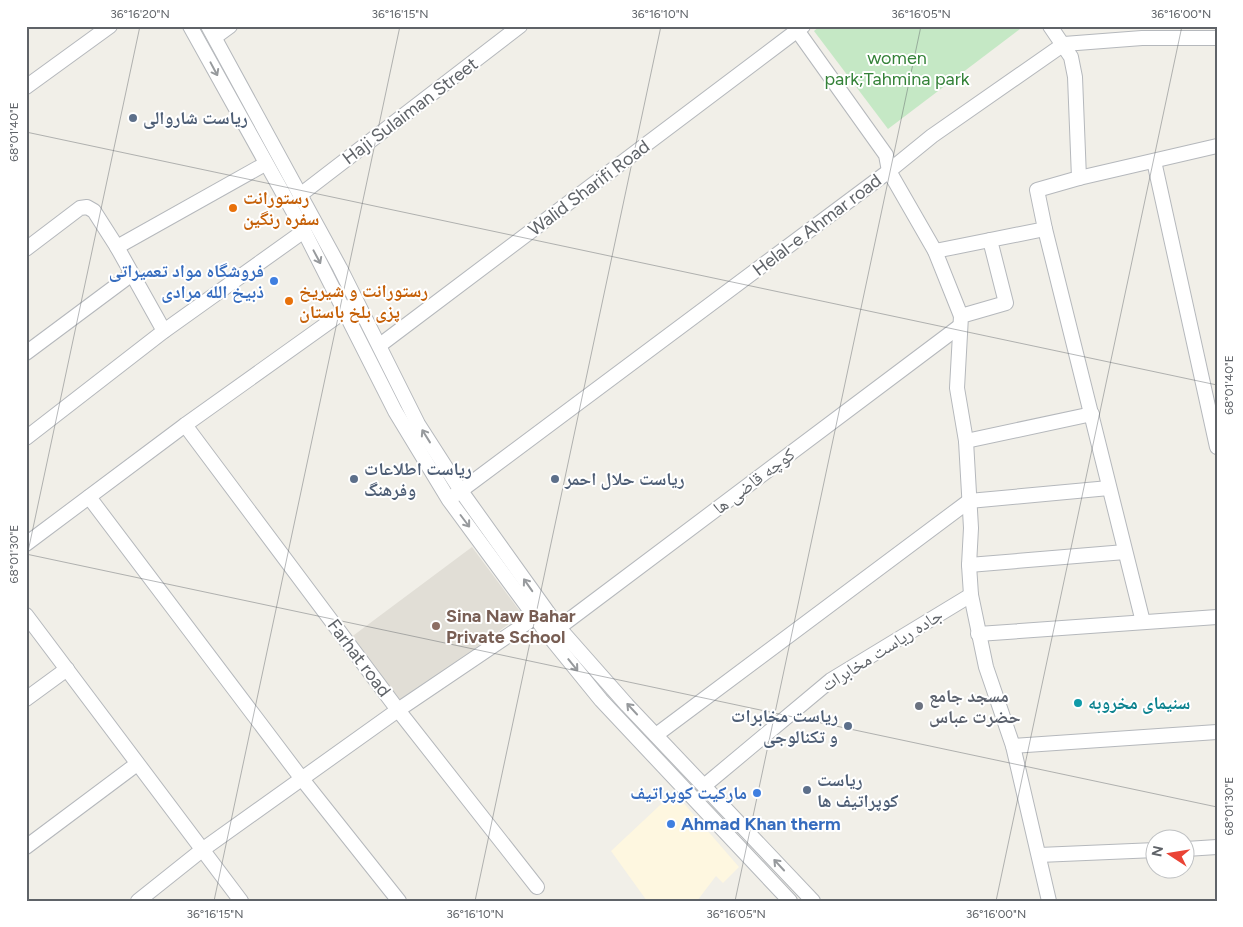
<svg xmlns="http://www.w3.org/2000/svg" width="1243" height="927" viewBox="0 0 1243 927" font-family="Figtree,'Noto Naskh Arabic',sans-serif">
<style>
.commercial{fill:#fef7e0}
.education{fill:#e1ded6}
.green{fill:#c5e8c5}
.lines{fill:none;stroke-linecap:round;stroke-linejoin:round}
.minor-casing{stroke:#b5b8bc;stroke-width:16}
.minor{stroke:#fff;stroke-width:14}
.oneway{stroke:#979a9d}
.ticks{fill:none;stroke:#5f6368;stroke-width:1;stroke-opacity:0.45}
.service-dot{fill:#5c6f8a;stroke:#fff;stroke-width:2}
.food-dot{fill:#e8710a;stroke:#fff;stroke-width:2}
.shop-dot{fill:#3f7fe0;stroke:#fff;stroke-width:2}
.education-dot{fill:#8d6e63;stroke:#fff;stroke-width:2}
.culture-dot{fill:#0f9aa8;stroke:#fff;stroke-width:2}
.worship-dot{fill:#6b7280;stroke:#fff;stroke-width:2}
.labels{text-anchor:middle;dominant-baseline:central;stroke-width:4;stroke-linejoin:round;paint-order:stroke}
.park-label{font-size:18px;fill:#348238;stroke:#fff}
.street-label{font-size:18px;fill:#5f6368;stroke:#fff}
.service-label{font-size:18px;font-weight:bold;fill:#4e5e75;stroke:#fff;text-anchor:start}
.food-label{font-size:18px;font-weight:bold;fill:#c56008;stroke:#fff;text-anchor:start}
.shop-label{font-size:18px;font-weight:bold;fill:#366cbe;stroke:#fff;text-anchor:end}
.education-label{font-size:18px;font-weight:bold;fill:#785e54;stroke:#fff;text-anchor:start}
.worship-label{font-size:18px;font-weight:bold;fill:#5b616d;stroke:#fff;text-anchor:start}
.culture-label{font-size:18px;font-weight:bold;fill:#0d838f;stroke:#fff;text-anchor:start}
.neatline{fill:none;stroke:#5f6368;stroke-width:2}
.ticks-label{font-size:12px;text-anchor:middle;fill:#5f6368}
</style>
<rect width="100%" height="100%" fill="#f1efe8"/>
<path class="commercial" d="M674,792l65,75 -16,16 -7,-7 -19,25h-50l-36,-50z"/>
<path class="education" d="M472,547l50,67 -123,91 -49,-67z"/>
<path class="green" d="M820,26h198l2,3 -132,100 -74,-98z"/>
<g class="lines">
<defs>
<g id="minor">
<path d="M190,26l114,205 91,180 54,89 100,136 52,64 189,201"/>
<path d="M208,26l132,242 78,156 43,67 98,137 68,77 186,196"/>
<path d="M794,26l92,129 3,16 46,80 26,65"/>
<path d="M215,37l15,-11"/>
<path d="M26,87l84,-61"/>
<path d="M1154,161l63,286"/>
<path d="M1079,178l138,-32"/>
<path d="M300,195l220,-169"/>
<path d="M1045,229l98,393"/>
<path d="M117,247l148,-83"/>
<path d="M26,249l54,-41 7,-1 7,4 23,36 47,84"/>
<path d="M935,251l55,-11"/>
<path d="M380,345l423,-319"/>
<path d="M26,353l106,-79"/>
<path d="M185,425l213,285 139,177"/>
<path d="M26,438l138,-107 140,-100"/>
<path d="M966,441l126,-27"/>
<path d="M455,495l434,-324 43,-35 132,-92 78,-6h75"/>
<path d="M89,497l213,282 97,122"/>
<path d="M26,544l159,-119 168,-120"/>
<path d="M969,565l156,-13"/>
<path d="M26,615l215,286"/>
<path d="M553,632l407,-306"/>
<path d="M978,634l239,-17"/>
<path d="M26,699l41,-30"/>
<path d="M656,735l313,-234 140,-13"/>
<path d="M1013,746l204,-14"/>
<path d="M704,786l127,-106 140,-85"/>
<path d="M26,847l111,-83"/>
<path d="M1186,849l31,-2"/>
<path d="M1039,855l117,-5"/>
<path d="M138,901l64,-51 196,-140 145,-98"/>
<path d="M1049,901l-36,-155 -27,-79 -15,-72 -2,-30 2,-37 -5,-87 -9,-53 4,-72 45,-13 -16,-63 55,-11 -8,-39 42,-12 -4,-101 -4,-20 -21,-31"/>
</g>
</defs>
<use href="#minor" class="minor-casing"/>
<use href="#minor" class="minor"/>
</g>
<defs><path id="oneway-shaft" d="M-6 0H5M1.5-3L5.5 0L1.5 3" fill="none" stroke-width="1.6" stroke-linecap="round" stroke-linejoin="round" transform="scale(1.25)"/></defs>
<g class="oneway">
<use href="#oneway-shaft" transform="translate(214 69) rotate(62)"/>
<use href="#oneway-shaft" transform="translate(317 257) rotate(62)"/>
<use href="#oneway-shaft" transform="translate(426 436) rotate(-122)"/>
<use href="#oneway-shaft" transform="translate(465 521) rotate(53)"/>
<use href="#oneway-shaft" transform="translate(528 585) rotate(-125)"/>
<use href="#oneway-shaft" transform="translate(573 665) rotate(51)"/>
<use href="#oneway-shaft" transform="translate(632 709) rotate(-133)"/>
<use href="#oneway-shaft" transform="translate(779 865) rotate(-133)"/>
</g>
<path class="ticks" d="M26,132l1191,253M26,554l1191,253M26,561l114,-535M214,901l186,-875M475,901l186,-875M735,901l186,-875M996,901l186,-875"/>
<g class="service-dot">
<circle cx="133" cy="118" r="5"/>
<circle cx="354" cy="479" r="5"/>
<circle cx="555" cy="479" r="5"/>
<circle cx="848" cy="726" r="5"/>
<circle cx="807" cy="790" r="5"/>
</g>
<g class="food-dot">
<circle cx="233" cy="208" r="5"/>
<circle cx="289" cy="301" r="5"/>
</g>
<g class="shop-dot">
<circle cx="274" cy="281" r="5"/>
<circle cx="757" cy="793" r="5"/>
<circle cx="671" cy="824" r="5"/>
</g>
<circle class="education-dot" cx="436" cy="626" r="5"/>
<circle class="culture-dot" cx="1078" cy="703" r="5"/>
<circle class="worship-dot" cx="919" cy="706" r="5"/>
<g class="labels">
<g class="park-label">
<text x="897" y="58">women<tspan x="897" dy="21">park;Tahmina park</tspan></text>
</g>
<g class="street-label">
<text transform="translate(410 111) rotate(-37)">Haji Sulaiman Street</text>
<text transform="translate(589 188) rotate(-37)">Walid Sharifi Road</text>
<text transform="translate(817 225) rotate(-37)">Helal-e Ahmar road</text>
<text transform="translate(754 481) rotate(-37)">کوچه قاضی ها</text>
<text transform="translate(882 650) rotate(-32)">جاده ریاست مخابرات</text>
<text transform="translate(359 658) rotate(53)">Farhat road</text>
</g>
<g class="service-label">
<text x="143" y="118">ریاست شاروالی</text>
<text x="364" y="469">ریاست اطلاعات<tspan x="364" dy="21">وفرهنگ</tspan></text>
<text x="565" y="479">ریاست حلال احمر</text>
<text x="838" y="716" text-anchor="end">ریاست مخابرات<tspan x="838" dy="21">و تکنالوجی</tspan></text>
<text x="817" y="780">ریاست<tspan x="817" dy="21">کوپراتیف ها</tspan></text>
</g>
<g class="food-label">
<text x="243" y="198">رستورانت<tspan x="243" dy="21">سفره رنگین</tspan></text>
<text x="299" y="291">رستورانت و شیریخ<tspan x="299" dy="21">پزی بلخ باستان</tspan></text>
</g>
<g class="shop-label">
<text x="264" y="271">فروشگاه مواد تعمیراتی<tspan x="264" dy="21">ذبیخ الله مرادی</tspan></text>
<text x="747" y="793">مارکیت کوپراتیف</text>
<text x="681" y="824" text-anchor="start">Ahmad Khan therm</text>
</g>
<g class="education-label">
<text x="446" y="616">Sina Naw Bahar<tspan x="446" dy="21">Private School</tspan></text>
</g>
<g class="worship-label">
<text x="929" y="696">مسجد جامع<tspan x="929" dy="21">حضرت عباس</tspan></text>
</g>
<g class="culture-label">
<text x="1088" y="703">سنیمای مخروبه</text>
</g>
</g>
<rect width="1243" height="927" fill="none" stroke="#ffffff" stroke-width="55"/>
<g transform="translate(1170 854) rotate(282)"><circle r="24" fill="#ffffff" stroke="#bfc1c3"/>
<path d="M0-4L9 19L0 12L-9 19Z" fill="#ea4335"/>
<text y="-8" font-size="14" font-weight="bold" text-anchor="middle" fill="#5f6368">N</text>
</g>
<rect x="28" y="28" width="1188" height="872" class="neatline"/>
<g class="ticks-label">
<text x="140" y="18">36°16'20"N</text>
<text x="400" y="18">36°16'15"N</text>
<text x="660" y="18">36°16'10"N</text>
<text x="921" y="18">36°16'05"N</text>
<text x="1181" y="18">36°16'00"N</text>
<text transform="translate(14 132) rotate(-90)" y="4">68°01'40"E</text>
<text transform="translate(1229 385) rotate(-90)" y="4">68°01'40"E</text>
<text transform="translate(14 554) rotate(-90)" y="4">68°01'30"E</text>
<text transform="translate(1229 806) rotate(-90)" y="4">68°01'30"E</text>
<text x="215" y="918">36°16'15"N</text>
<text x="475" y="918">36°16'10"N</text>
<text x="736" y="918">36°16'05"N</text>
<text x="996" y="918">36°16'00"N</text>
</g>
</svg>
